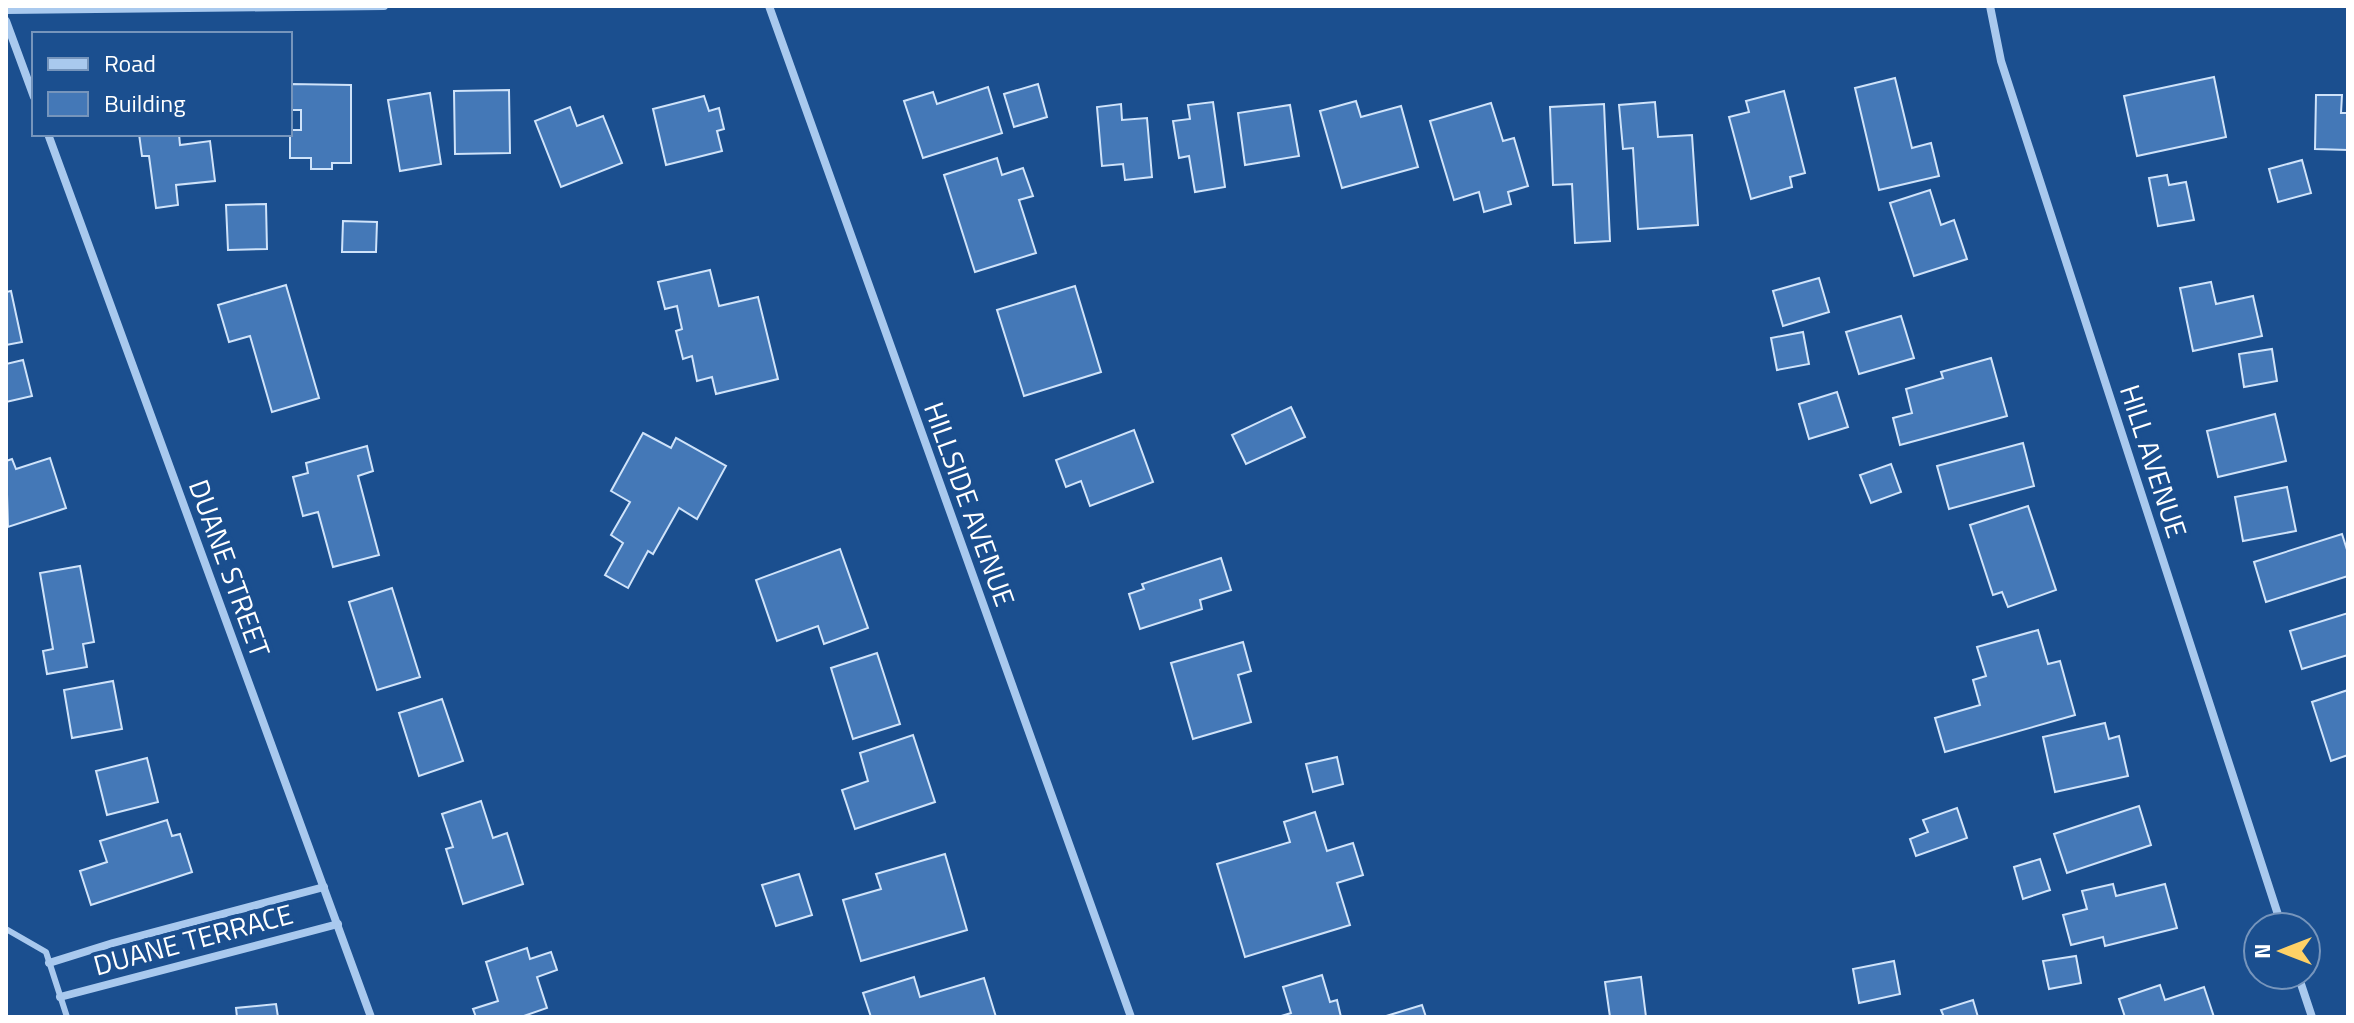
<svg xmlns="http://www.w3.org/2000/svg" width="2354" height="1023" viewBox="0 0 2354 1023" font-family="'Titillium Web',sans-serif">
<style>
.building{fill:#4478b7;stroke:#cfe3fa;stroke-width:2}
.lines{fill:none;stroke-linecap:round;stroke-linejoin:round}
.lane{stroke:#a9c9ee;stroke-width:6}
.street{stroke:#a9c9ee;stroke-width:8}
.labels{text-anchor:middle;dominant-baseline:central;stroke-width:8;stroke-linejoin:round;paint-order:stroke}
.street-label{font-size:28px;fill:#fff;stroke:#1b4f8f}
</style>
<rect width="100%" height="100%" fill="#1b4f8f"/>
<g class="building">
<path d="M2214,77l12,60 -89,19 -13,-60z"/>
<path d="M1895,78l17,70 19,-5 8,33 -60,14 -24,-102z"/>
<path d="M290,84l61,1v78h-19v6h-21v-11h-21v-28h11v-20h-11z"/>
<path d="M1038,84l9,33 -33,10 -10,-33z"/>
<path d="M988,87l14,46 -79,25 -19,-57 29,-9 4,12z"/>
<path d="M509,90l1,63 -55,1 -1,-63z"/>
<path d="M1784,91l21,82 -15,4 2,10 -41,12 -22,-82 20,-5 -3,-11z"/>
<path d="M430,93l11,71 -41,7 -12,-71z"/>
<path d="M2316,95h26l-1,18h7v37l-33,-1z"/>
<path d="M704,96l5,15 10,-3 5,21 -7,2 5,20 -56,14 -13,-56z"/>
<path d="M1356,101l5,16 40,-11 17,61 -76,21 -22,-77z"/>
<path d="M1213,102l12,85 -30,5 -6,-36 -10,2 -6,-37 17,-2 -2,-14z"/>
<path d="M1655,102l3,35 34,-2 6,90 -60,4 -5,-81 -10,1 -4,-44z"/>
<path d="M1491,103l12,38 11,-3 14,48 -20,6 3,12 -27,8 -5,-20 -25,8 -24,-79z"/>
<path d="M1121,104l1,16 25,-2 5,59 -27,3 -2,-16 -21,2 -5,-59z"/>
<path d="M1604,104l6,137 -35,2 -3,-59 -19,1 -3,-78z"/>
<path d="M1290,105l9,51 -54,9 -7,-52z"/>
<path d="M570,107l7,19 26,-10 19,47 -61,24 -26,-66z"/>
<path d="M139,134h40l1,11 30,-4 5,40 -39,4 2,20 -22,3 -7,-52h-7z"/>
<path d="M997,158l5,17 21,-7 10,28 -14,4 17,53 -61,19 -31,-97z"/>
<path d="M2302,160l9,33 -33,9 -9,-33z"/>
<path d="M2167,175l2,10 17,-3 8,38 -36,6 -9,-48z"/>
<path d="M1930,190l11,35 13,-5 13,39 -53,17 -24,-73z"/>
<path d="M266,204l1,45 -39,1 -2,-45z"/>
<path d="M343,221l34,1 -1,30h-34z"/>
<path d="M710,270l9,36 39,-9 20,82 -62,15 -4,-17 -15,4 -5,-25 -9,3 -7,-28 6,-2 -5,-23 -12,3 -7,-27z"/>
<path d="M1819,278l10,34 -46,14 -10,-35z"/>
<path d="M2211,282l5,22 37,-8 9,40 -69,15 -13,-63z"/>
<path d="M286,285l33,113 -47,14 -22,-76 -21,6 -11,-37z"/>
<path d="M1075,286l26,86 -77,24 -27,-86z"/>
<path d="M11,291l11,51 -16,3v-53z"/>
<path d="M1901,316l13,42 -55,16 -13,-42z"/>
<path d="M1803,332l6,32 -32,6 -6,-32z"/>
<path d="M2272,349l5,32 -33,6 -5,-33z"/>
<path d="M1991,358l16,58 -107,29 -7,-27 19,-5 -6,-24 37,-11 -2,-6z"/>
<path d="M23,360l9,36 -26,6v-38z"/>
<path d="M1837,392l11,35 -39,12 -10,-35z"/>
<path d="M1291,407l14,30 -59,27 -14,-29z"/>
<path d="M2275,414l11,47 -68,16 -11,-46z"/>
<path d="M1134,430l19,52 -63,24 -9,-25 -15,6 -10,-27z"/>
<path d="M643,433l28,15 5,-10 50,28 -29,53 -18,-11 -26,46 -5,-3 -20,37 -23,-13 18,-32 -12,-8 19,-33 -19,-11z"/>
<path d="M2023,443l11,43 -85,23 -12,-43z"/>
<path d="M367,446l6,25 -15,5 21,79 -46,12 -15,-55 -15,4 -10,-39 15,-4 -2,-10z"/>
<path d="M50,458l16,50 -58,19 -2,-66 6,-2 4,10z"/>
<path d="M1891,464l10,28 -30,11 -11,-28z"/>
<path d="M2287,487l9,44 -53,10 -8,-44z"/>
<path d="M2028,506l28,84 -48,17 -6,-15 -9,3 -23,-70z"/>
<path d="M2342,534l6,19v23l-82,26 -12,-40z"/>
<path d="M840,549l28,79 -44,16 -6,-18 -41,15 -21,-61z"/>
<path d="M1221,558l10,32 -31,10 2,9 -62,20 -11,-35 15,-5 -2,-5z"/>
<path d="M80,566l14,76 -11,2 4,23 -40,7 -4,-23 10,-2 -13,-76z"/>
<path d="M392,588l28,89 -43,13 -28,-88z"/>
<path d="M2348,613v42l-46,14 -12,-38z"/>
<path d="M2038,630l10,34 12,-3 15,54 -130,37 -10,-34 45,-13 -7,-25 13,-4 -9,-29z"/>
<path d="M1243,642l8,29 -13,4 13,47 -58,17 -22,-76z"/>
<path d="M877,653l23,71 -47,15 -22,-71z"/>
<path d="M113,681l9,48 -50,9 -8,-48z"/>
<path d="M2348,690v65l-17,6 -19,-59z"/>
<path d="M442,699l21,62 -44,15 -20,-63z"/>
<path d="M2105,723l4,16 10,-3 9,40 -73,16 -12,-55z"/>
<path d="M913,735l22,67 -80,27 -13,-39 26,-9 -8,-28z"/>
<path d="M1337,757l6,27 -30,8 -7,-28z"/>
<path d="M147,758l11,44 -51,13 -11,-44z"/>
<path d="M481,801l12,37 14,-5 16,51 -60,20 -17,-55 7,-2 -11,-33z"/>
<path d="M2139,806l12,39 -84,28 -13,-39z"/>
<path d="M1957,808l10,30 -51,18 -6,-17 18,-7 -5,-12z"/>
<path d="M1315,812l12,39 26,-8 10,32 -26,8 13,42 -105,32 -28,-93 73,-22 -6,-20z"/>
<path d="M167,820l5,16 8,-2 12,38 -101,33 -11,-34 27,-9 -7,-21z"/>
<path d="M945,854l22,76 -106,31 -18,-61 38,-11 -5,-15z"/>
<path d="M2040,859l10,31 -27,9 -9,-32z"/>
<path d="M799,874l13,41 -36,11 -14,-41z"/>
<path d="M2113,884l3,12 49,-12 12,44 -72,18 -2,-9 -32,8 -8,-30 24,-6 -5,-18z"/>
<path d="M527,948l3,11 21,-7 6,18 -20,7 10,31 -26,9h-45l-3,-8 25,-8 -12,-39z"/>
<path d="M2076,956l5,27 -32,6 -6,-28z"/>
<path d="M1894,961l6,33 -41,9 -6,-34z"/>
<path d="M1322,975l8,27 7,-2 4,17h-63l13,-4 -8,-26z"/>
<path d="M914,977l6,20 64,-19 12,39h-125l-8,-24z"/>
<path d="M1641,977l5,40h-36l-5,-35z"/>
<path d="M2160,985l5,15 39,-13 10,30h-89l-6,-18z"/>
<path d="M1973,1000l5,17h-34l-3,-7z"/>
<path d="M276,1004l2,13h-41l-1,-9z"/>
<path d="M1422,1005l4,12h-43z"/>
</g>
<g class="lines">
<path class="lane" d="M6,929l40,23 21,65"/>
<g class="street">
<path d="M769,6l362,1011"/>
<path d="M1990,6l11,55 281,866"/>
<path d="M6,10l378,-4"/>
<path d="M6,21l28,76"/>
<path d="M48,134l323,883"/>
<path d="M49,963l64,-20 211,-56"/>
<path d="M2298,975l14,42"/>
<path d="M60,997l278,-73"/>
</g>
</g>
<g class="labels">
<g class="street-label">
<text transform="translate(2154 461) rotate(72)">HILL AVENUE</text>
<text transform="translate(970 504) rotate(70)">HILLSIDE AVENUE</text>
<text transform="translate(230 568) rotate(70)">DUANE STREET</text>
<text transform="translate(193 939) rotate(-15)">DUANE TERRACE</text>
</g>
</g>
<rect width="2354" height="1023" fill="none" stroke="#ffffff" stroke-width="16"/>
<rect x="32" y="32" width="260" height="104" fill="#1b4f8f" stroke="#7695bc" stroke-width="2"/>
<rect x="48" y="58" width="40" height="12" fill="#a9c9ee" stroke="#7695bc" stroke-width="2"/>
<text x="104" y="72" font-size="24" fill="#ffffff">Road</text>
<rect x="48" y="92" width="40" height="24" fill="#4478b7" stroke="#7695bc" stroke-width="2"/>
<text x="104" y="112" font-size="24" fill="#ffffff">Building</text>
<g transform="translate(2282 951) rotate(270)"><circle r="38" fill="#1b4f8f" stroke="#7695bc" stroke-width="2"/>
<path d="M0-6L14 30L0 20L-14 30Z" fill="#ffd166"/>
<text y="-12" font-size="22" font-weight="bold" text-anchor="middle" fill="#ffffff">N</text>
</g>
</svg>
